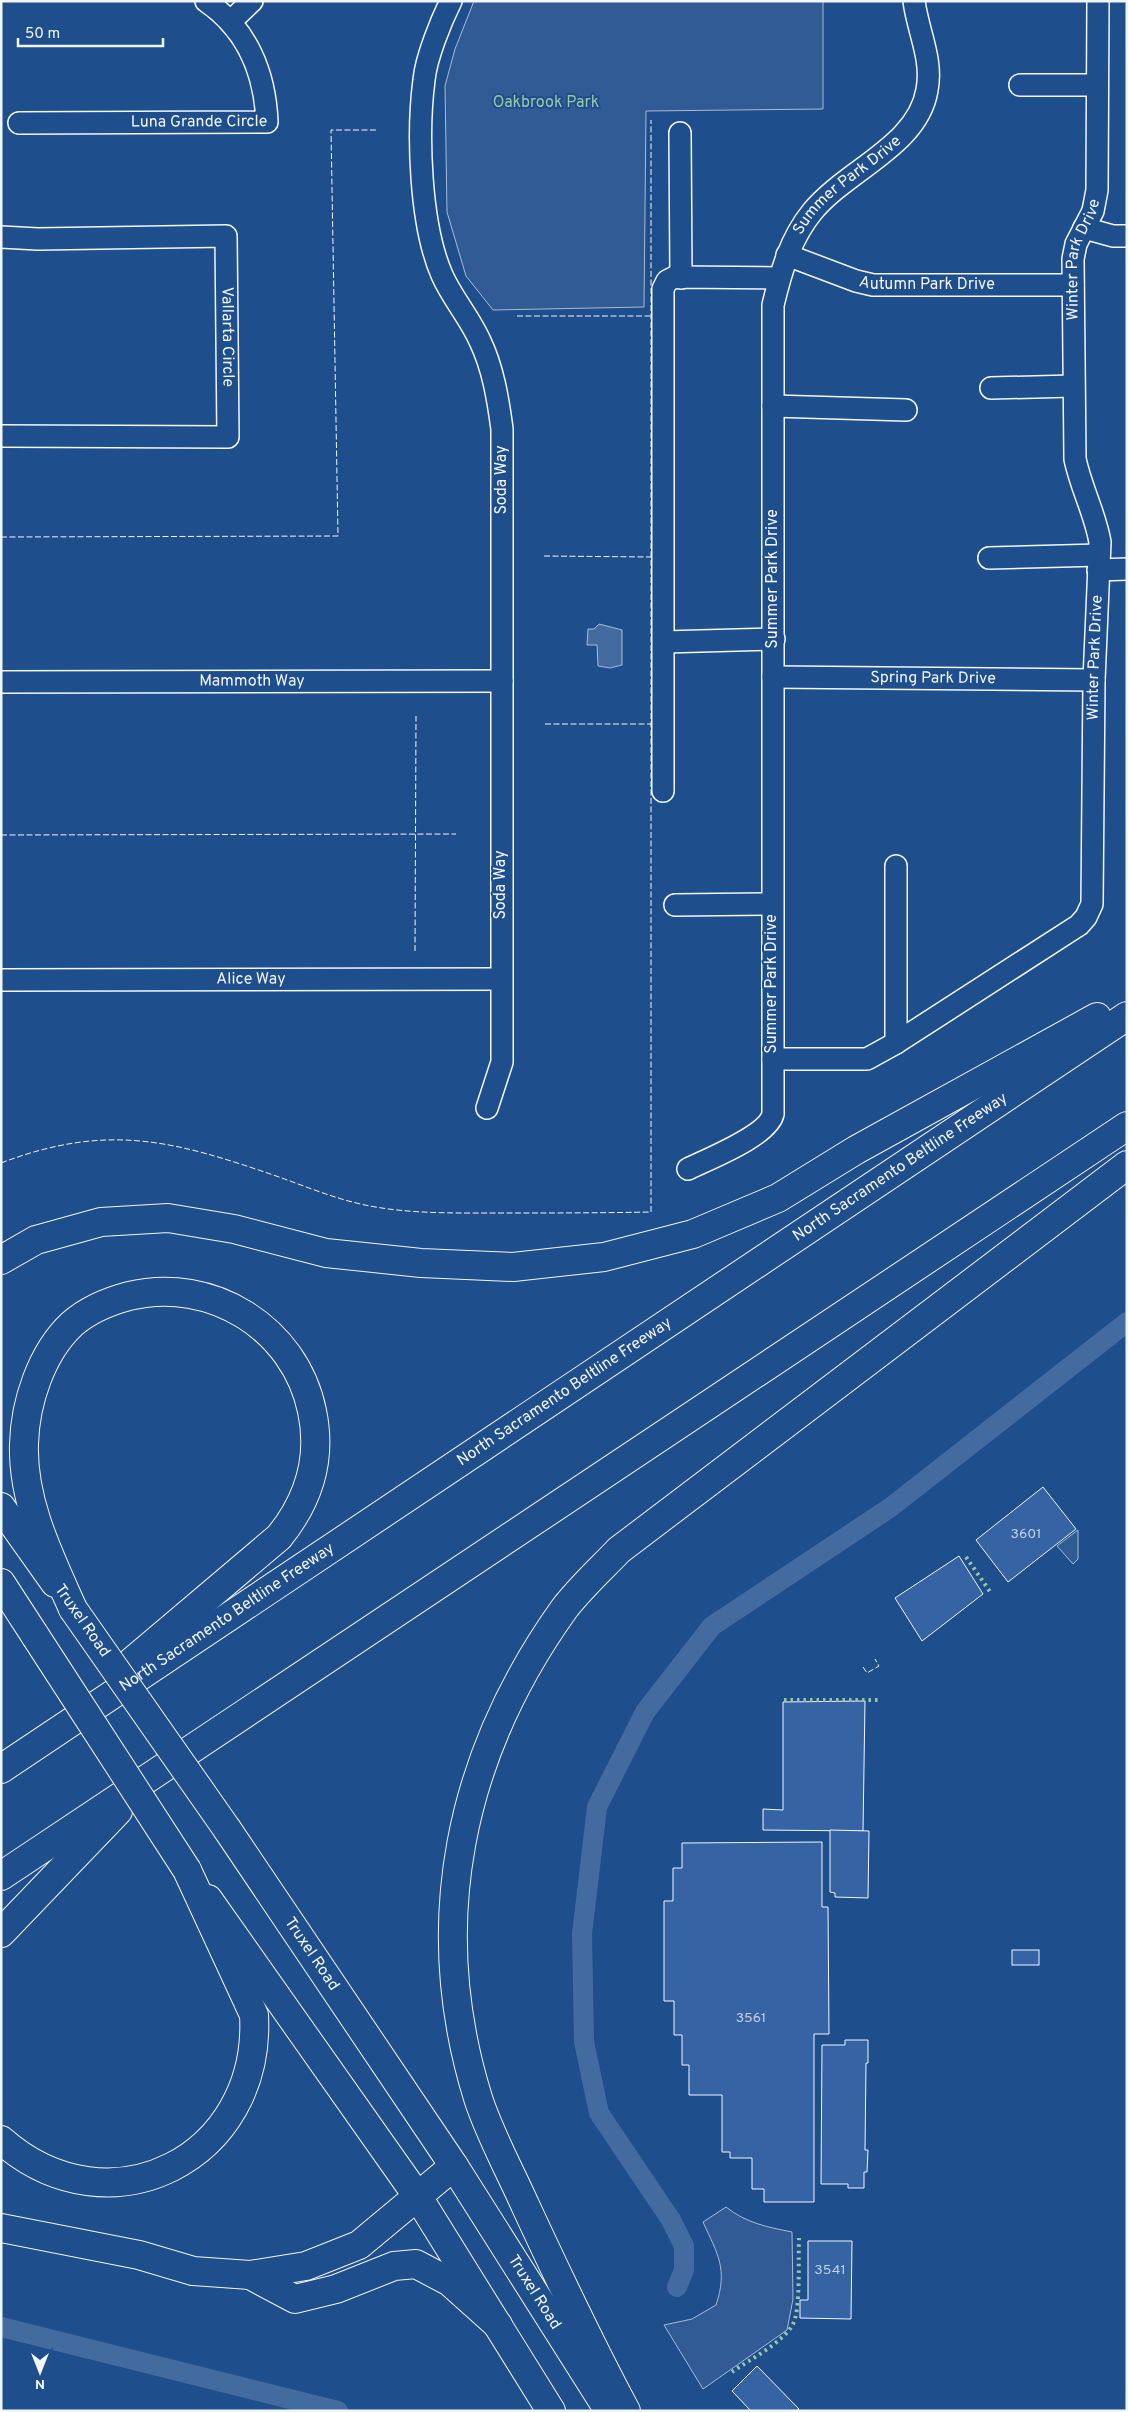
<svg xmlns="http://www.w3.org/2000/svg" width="1128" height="2412" viewBox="0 0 1128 2412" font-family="Overpass,sans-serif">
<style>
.green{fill:#305b95;stroke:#a8bbd7}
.water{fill:#446ba0;stroke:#a8bbd7}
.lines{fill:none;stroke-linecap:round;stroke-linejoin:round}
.canal{stroke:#446ba0;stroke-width:20}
.building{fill:#3563a3;stroke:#f2f6ff}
.minor-casing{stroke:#f2f6ff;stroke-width:24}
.major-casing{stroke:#f2f6ff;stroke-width:30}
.highway-casing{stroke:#f2f6ff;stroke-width:30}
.minor{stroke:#1f4e8c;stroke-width:21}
.major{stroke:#1f4e8c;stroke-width:28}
.highway{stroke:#1f4e8c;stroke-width:28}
.major-bridge-casing{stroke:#f2f6ff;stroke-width:30;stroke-linecap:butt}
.major-bridge{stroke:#1f4e8c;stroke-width:28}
.hedge{stroke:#97c8a6;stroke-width:4;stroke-dasharray:2.5 4;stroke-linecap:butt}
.fence{stroke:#f2f6ff;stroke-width:1;stroke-dasharray:6 2.5;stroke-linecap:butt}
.labels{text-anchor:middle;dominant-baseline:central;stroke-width:4;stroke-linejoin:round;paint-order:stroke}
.number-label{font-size:14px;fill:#c3d1e8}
.park-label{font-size:16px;fill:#97c8a6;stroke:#1f4e8c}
.street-label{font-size:16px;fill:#f2f6ff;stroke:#1f4e8c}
</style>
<rect width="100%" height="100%" fill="#1f4e8c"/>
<g class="green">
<path d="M474,1h349v108l-177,2 -2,196 -151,3 -27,-34 -19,-64 -2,-126 10,-37z"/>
<path d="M1078,1530v29l-5,5 -16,-18z"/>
<path d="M726,2207c20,16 41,20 66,25l1,67 -6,31 -84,59 -39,-64 28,-6 24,-14c12,-36 2,-50 -13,-83z"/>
</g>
<path class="water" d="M599,624l23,6v35l-12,3 -12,-2 -1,-21h-10l1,-16h6z"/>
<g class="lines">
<g class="canal">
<path d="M677,2287l7,-17v-24l-13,-26 -72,-107 -15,-71 -2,-108 15,-127 48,-95 67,-86 179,-119 236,-185"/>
<path d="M1,2327l337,84"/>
</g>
</g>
<g class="building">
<path d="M1043,1487l33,42 -68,53 -32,-42z"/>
<path d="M959,1556l24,38 -61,47 -27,-43z"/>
<path d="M865,1701l-2,130 -100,-1v-21l20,1v-108z"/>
<path d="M830,1830l39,1 -1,67 -33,-1v-4l-5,-1z"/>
<path d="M822,1842v65h6l1,127h-15v168h-50v-13h-12v-31h-22v-6h-8v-57h-33v-30h-7v-30h-8v-34h-10v-100h9v-33h9v-25z"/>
<rect x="1012" y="1950" width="27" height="15"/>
<path d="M845,2040h23v23h-2l-1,87h3l-1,22h-3v16h-16v-4h-27l1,-139h23z"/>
<path d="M808,2241h44l-1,78 -51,-1v-18h8z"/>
<path d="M757,2366l42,43 -3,2h-45l-19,-20z"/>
</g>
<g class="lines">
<defs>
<g id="minor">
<path d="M451,1c-10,20 -25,57 -27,79 -7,54 -4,145 18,195 10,23 28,43 38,66 13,27 18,58 22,88v633l-15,46"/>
<path d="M230,22l22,-21"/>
<path d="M1020,85h77"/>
<path id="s1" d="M19,123l248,-1c-2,-49 -20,-93 -61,-121"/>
<path d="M680,133l1,145"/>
<path d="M1084,228l29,8h14"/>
<path id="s2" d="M1,237l37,2 188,-3 2,201 -227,-1"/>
<path id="s3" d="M787,255l69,26 17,4h200"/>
<path d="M991,388l82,-2"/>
<path d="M773,406l133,4"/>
<path d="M989,558l110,-3"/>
<path d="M1098,570l29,-1"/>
<path d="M664,642l110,-3"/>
<path id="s4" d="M773,677l321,3"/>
<path id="s5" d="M1,682l501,-1"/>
<path d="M663,791v-502l4,-8 8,-4 104,1"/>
<path id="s6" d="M896,866v177l183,-118 7,-8 6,-13 2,-224 6,-138c-5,-29 -19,-54 -25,-83l-2,-200 3,-15 17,-33 4,-21 1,-189"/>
<path d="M675,905l97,-1"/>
<path id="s7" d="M1,980l500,-1"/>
<path d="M773,1059h94l29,-16"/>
<path id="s8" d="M688,1169c20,-10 80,-33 85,-55v-809c8,-33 17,-66 39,-93 34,-42 106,-66 115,-122 6,-31 -9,-58 -13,-89"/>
</g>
<g id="major">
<path d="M1,1507l54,76"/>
<path d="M1,1583l35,54"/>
<path id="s9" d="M227,1829l227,337 155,245"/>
<path d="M208,1899l210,298 133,214"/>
</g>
<g id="highway">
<path d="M1,1260l35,-20 65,-18 67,-4 66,11 92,24 95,10 92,4 91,-10 89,-23 85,-36 78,-48 241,-133"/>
<path d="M73,1609c-23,-52 -51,-107 -49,-165 1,-41 17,-91 48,-120 16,-14 38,-23 57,-28 82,-20 166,32 183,115 10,47 -3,89 -33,126l-157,133"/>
<path id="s10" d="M1,1769l1126,-753"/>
<path d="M1,1876l1126,-750"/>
<path d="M1,1933l117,-122"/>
<path d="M1,2140c109,96 261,18 253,-125l-67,-145"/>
<path d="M1,2228l138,27 54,16 57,4 56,-9 53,-21 95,-79"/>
<path d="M250,2275l45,24 41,-10 58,-23 22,-2 34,18 48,43"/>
<path d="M626,2411c-36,-67 -68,-135 -100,-204 -15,-34 -37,-74 -48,-109 -54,-174 -19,-342 86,-489 16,-21 37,-40 55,-59l508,-385"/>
</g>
</defs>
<use href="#minor" class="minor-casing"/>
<use href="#major" class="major-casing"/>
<use href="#highway" class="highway-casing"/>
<use href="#minor" class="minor"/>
<use href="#major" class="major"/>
<use href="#highway" class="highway"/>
<defs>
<g id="major-bridge">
<path d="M73,1609l154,220"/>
<path d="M36,1637l151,233"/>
</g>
</defs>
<use href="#major-bridge" class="major-bridge-casing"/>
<use href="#major-bridge" class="major-bridge"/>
<g class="hedge">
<path d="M966,1557l25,36"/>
<path d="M784,1700h95"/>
<path d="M732,2372c17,-12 52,-30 61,-48 8,-15 5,-67 6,-86"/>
</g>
<g class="fence">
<path d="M517,316h134"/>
<path d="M1,537l337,-1 -7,-406h47"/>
<path d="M544,556l107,1"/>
<path d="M545,724h106"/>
<path d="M1,835l455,-1"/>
<path d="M415,951l1,-235"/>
<path d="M1,1163c108,-41 174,-22 278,14 28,10 57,22 86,28 43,9 89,8 132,8 51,0 103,0 154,-1v-1092"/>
<path d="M863,1667l4,6 12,-7 -4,-7"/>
</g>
</g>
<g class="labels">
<g class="number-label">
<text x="1026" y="1534">3601</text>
<text x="751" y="2018">3561</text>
<text x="830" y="2270">3541</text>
</g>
<g class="park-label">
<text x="546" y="103">Oakbrook Park</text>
</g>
<g class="street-label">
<text stroke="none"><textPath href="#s1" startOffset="180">Luna Grande Circle</textPath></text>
<text stroke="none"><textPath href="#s8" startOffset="1058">Summer Park Drive</textPath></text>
<text stroke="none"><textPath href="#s6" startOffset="1070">Winter Park Drive</textPath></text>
<text stroke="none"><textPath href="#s3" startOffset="145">Autumn Park Drive</textPath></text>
<text stroke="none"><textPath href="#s2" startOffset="326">Vallarta Circle</textPath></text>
<text transform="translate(502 480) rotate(-90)">Soda Way</text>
<text transform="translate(773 579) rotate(-90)">Summer Park Drive</text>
<text stroke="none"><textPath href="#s6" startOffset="666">Winter Park Drive</textPath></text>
<text stroke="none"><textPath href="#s4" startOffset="160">Spring Park Drive</textPath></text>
<text stroke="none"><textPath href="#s5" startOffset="251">Mammoth Way</textPath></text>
<text transform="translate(501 885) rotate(-90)">Soda Way</text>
<text stroke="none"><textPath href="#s7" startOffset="250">Alice Way</textPath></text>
<text transform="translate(772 984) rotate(-90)">Summer Park Drive</text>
<text stroke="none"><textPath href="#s10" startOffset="1082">North Sacramento Beltline Freeway</textPath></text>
<text stroke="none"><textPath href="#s10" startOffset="678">North Sacramento Beltline Freeway</textPath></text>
<text stroke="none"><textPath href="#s10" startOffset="272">North Sacramento Beltline Freeway</textPath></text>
<text transform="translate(82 1621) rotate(55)">Truxel Road</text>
<text stroke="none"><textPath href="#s9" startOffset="151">Truxel Road</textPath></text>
<text stroke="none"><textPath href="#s9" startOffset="556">Truxel Road</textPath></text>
</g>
</g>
<rect width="1128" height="2412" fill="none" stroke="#f2f6ff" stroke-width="5"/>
<g transform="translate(40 2372) rotate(180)" stroke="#1f4e8c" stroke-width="4" paint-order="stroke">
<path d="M0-4L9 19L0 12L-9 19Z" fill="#f2f6ff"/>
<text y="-8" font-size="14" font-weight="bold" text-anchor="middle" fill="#f2f6ff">N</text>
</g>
<path d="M18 38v8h145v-8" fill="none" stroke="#f2f6ff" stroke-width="2.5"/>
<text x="25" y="38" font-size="15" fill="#f2f6ff" stroke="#1f4e8c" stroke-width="4" paint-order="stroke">50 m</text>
</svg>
